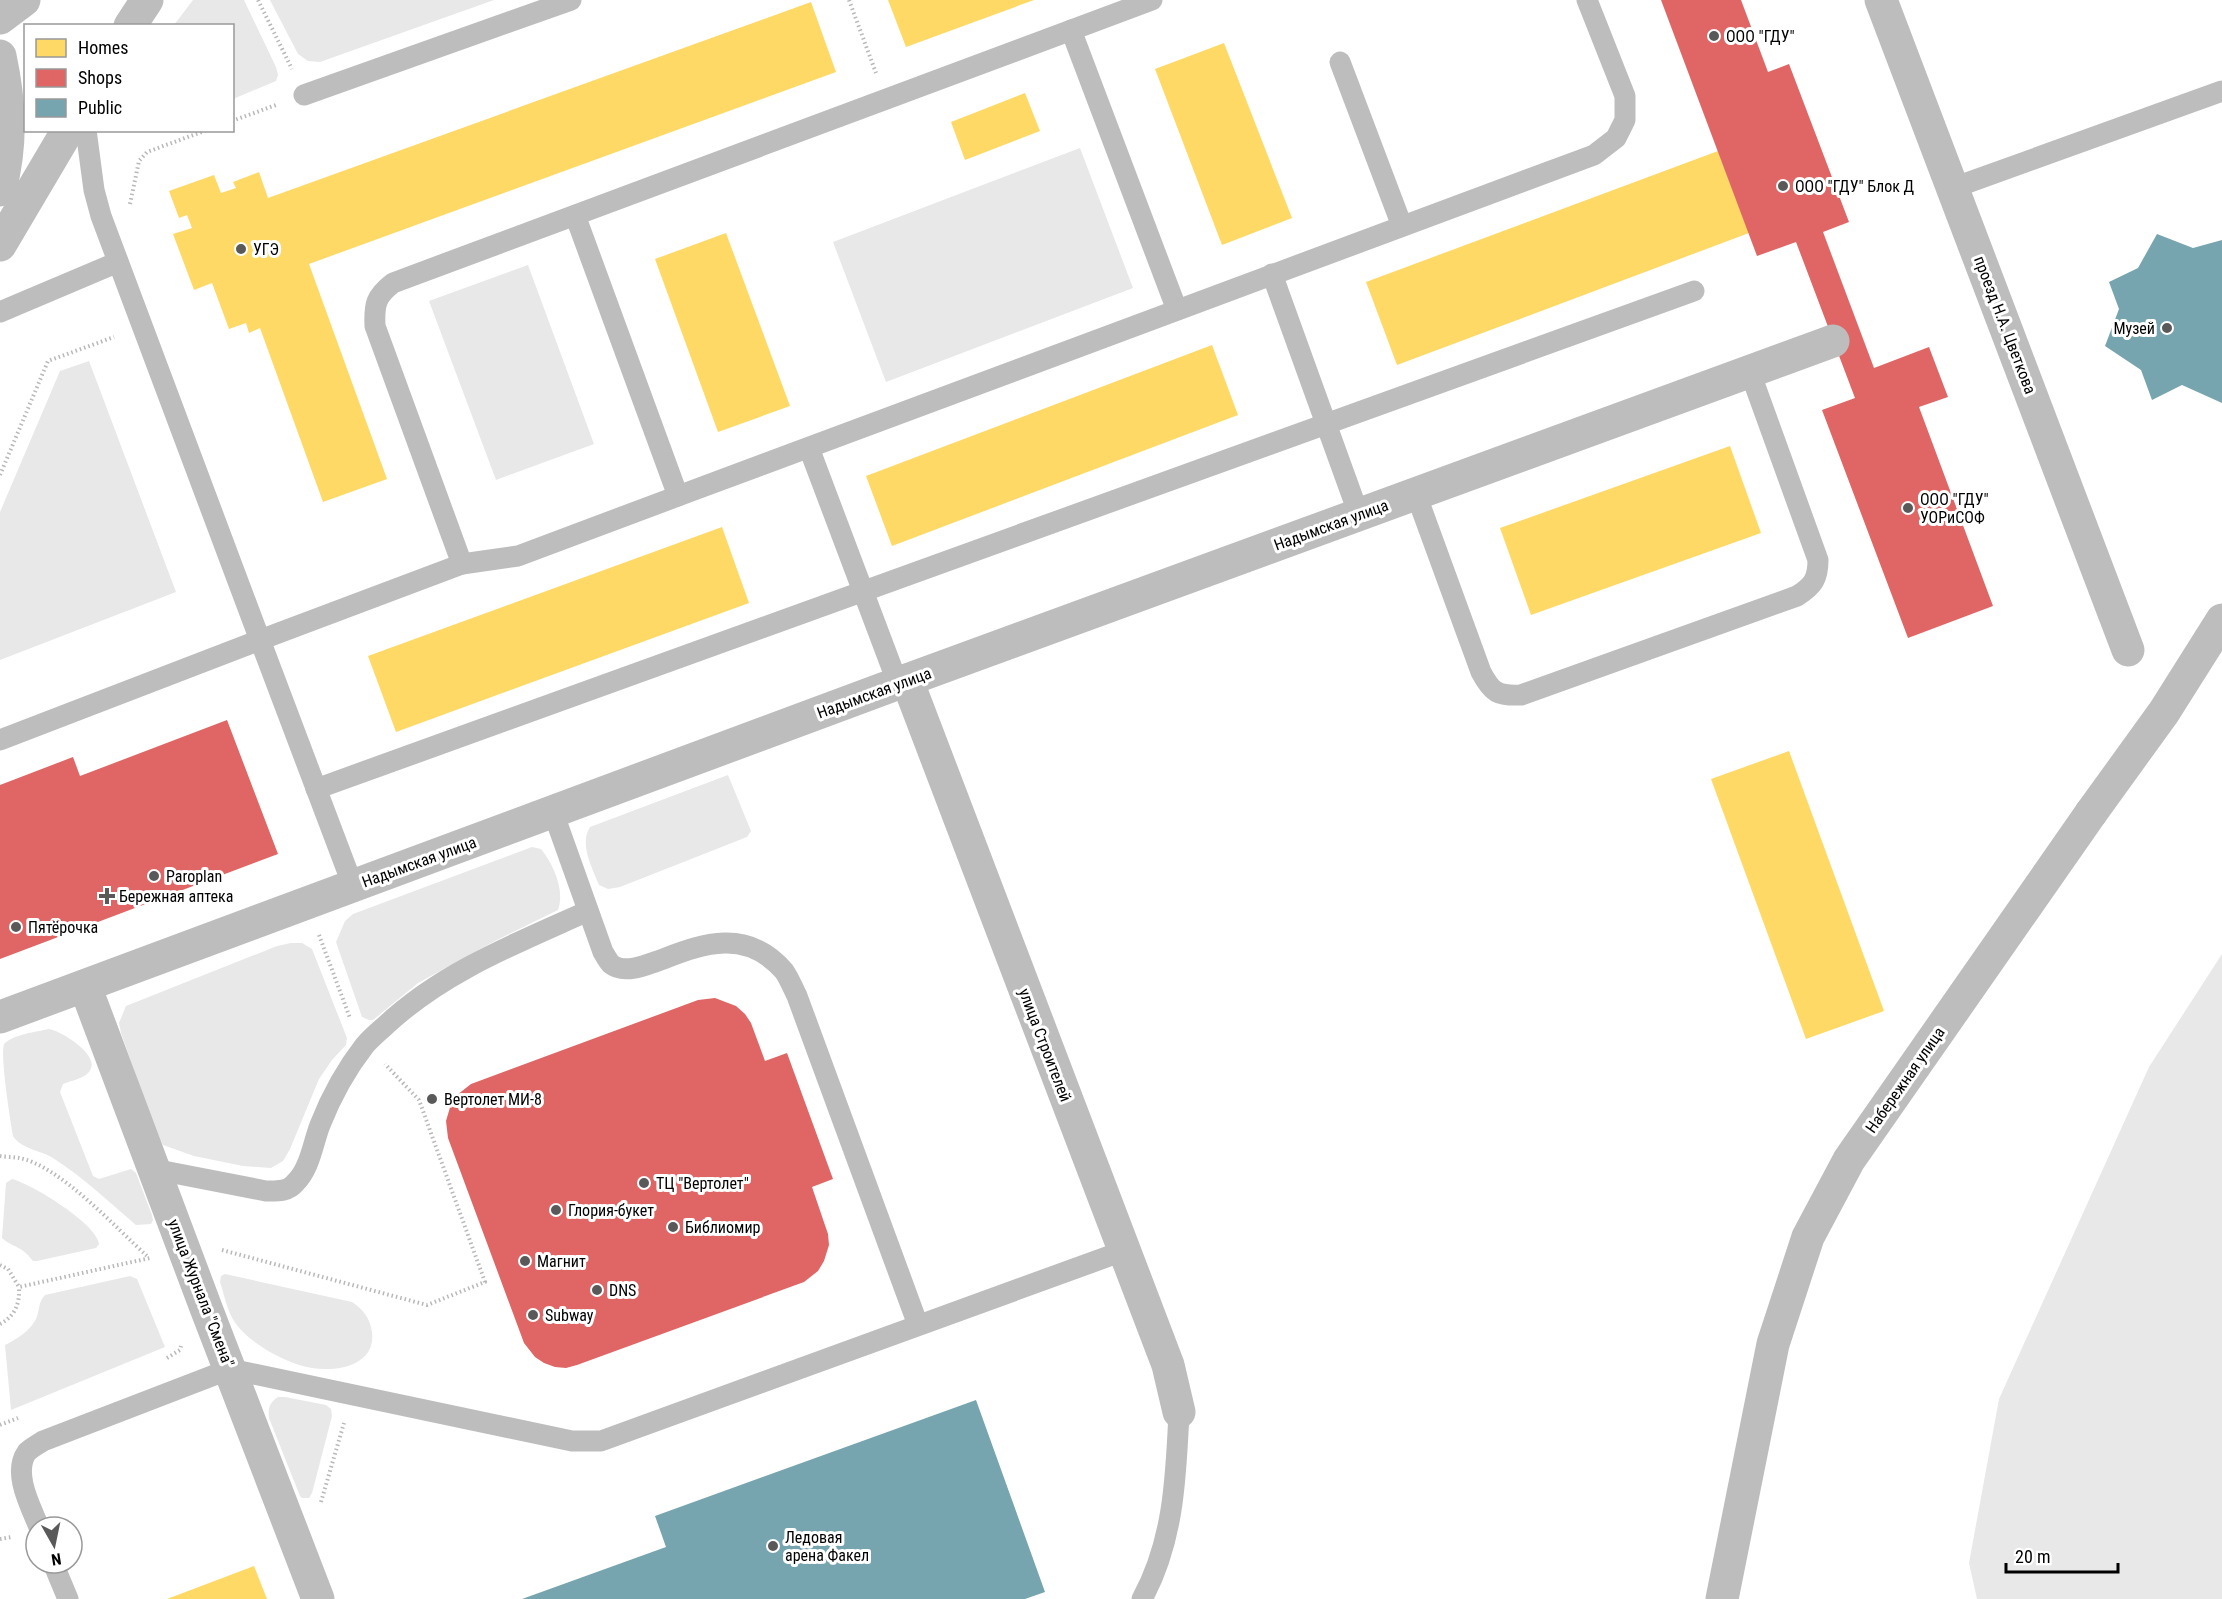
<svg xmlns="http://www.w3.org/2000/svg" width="2222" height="1599" viewBox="0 0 2222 1599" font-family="'Roboto Condensed',sans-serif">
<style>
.green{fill:#e8e8e8}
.homes{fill:#ffd966}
.shops{fill:#e06666}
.public{fill:#76a5af}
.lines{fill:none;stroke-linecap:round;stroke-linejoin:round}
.path{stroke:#b8b8b8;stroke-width:4;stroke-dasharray:1.5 3;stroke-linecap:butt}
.service{stroke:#bdbdbd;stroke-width:21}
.pedestrian{stroke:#bdbdbd;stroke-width:33}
.minor{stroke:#bdbdbd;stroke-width:33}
.tertiary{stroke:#bdbdbd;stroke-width:33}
.poi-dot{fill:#595959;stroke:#fff;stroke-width:2}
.labels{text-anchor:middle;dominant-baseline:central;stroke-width:6;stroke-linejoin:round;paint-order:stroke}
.poi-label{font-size:16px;fill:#000;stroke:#fff;text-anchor:start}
.street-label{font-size:16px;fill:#000;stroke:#fff}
</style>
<rect width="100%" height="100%" fill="#fff"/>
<g class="green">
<path d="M193,0h51l32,67 2,8 -2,6 -43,18 -1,-73 -58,-1z"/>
<path d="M270,0h224l-174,62 -12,-1 -10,-7z"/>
<path d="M1080,148l53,140 -247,94 -53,-140z"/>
<path d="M528,265l66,179 -98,36 -67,-179z"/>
<path d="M89,361l87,231 -176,68v-148l60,-141z"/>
<path d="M728,775l23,56 -4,6 -127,50 -12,2 -9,-4c-7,-18 -20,-41 -9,-58z"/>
<path d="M532,847l9,2c13,16 24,42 17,61l-63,31 -77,42 -45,37h-4l-7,-3 -26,-75 9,-21 8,-7z"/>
<path d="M291,943h11l10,6 35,89 -1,7 -14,15 -13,19 -29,70 -7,12 -12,7 -28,-2 -49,-10 -31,-11 -7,-13 -35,-99 -2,-10 7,-17 151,-60z"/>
<path d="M2222,954v645h-245l-8,-36 30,-164 150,-332z"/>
<path d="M49,1029c13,2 54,28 40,43 -6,7 -19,9 -26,12l-3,8 33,84 6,3 32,-10 5,4 16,42 1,5 -2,4 -15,1c-27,-23 -53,-48 -83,-67 -13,-8 -32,-9 -40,-22 -3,-17 -13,-81 -9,-92 10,-10 32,-12 45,-15z"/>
<path d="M12,1179c20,5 85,45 87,65l-3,4 -59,13h-4c-12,-16 -20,-13 -31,-23l4,-55z"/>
<path d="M225,1274l127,28c11,7 18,16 20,30 4,33 -34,40 -60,36 -25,-4 -64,-25 -78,-47 -7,-11 -10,-27 -14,-39l1,-6z"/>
<path d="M130,1276l7,3 28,68 -154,63 -6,-65c12,-6 25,-14 31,-26 4,-9 2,-17 9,-24z"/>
<path d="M278,1397h7l41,8 5,4 1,7 -20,77 -3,5h-7l-2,-2 -31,-78c-1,-10 0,-15 9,-21z"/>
</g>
<g class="homes">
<path d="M888,0h146l-128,47z"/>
<path d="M811,2l25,70 -527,192 78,215 -64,23 -63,-174 -11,5 -3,-10 -17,6 -17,-46 -18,7 -21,-56 19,-6 -5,-13 -8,3 -10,-27 45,-16 7,18 15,-5 -3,-6 26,-10 9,26z"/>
<path d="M1224,43l68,175 -70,27 -67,-176z"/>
<path d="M1025,93l15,38 -75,29 -14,-38z"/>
<path d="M1718,151l31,82 -352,132 -31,-83z"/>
<path d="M726,233l64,173 -72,26 -63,-173z"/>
<path d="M1212,345l26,70 -346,131 -26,-70z"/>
<path d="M1730,446l31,87 -230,82 -31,-87z"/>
<path d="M722,527l27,76 -353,129 -28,-76z"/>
<path d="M1789,751l95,260 -78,28 -95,-260z"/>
<path d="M254,1566l13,33h-100z"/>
</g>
<g class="shops">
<path d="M1661,0h80l27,72 21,-8 60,158 -26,10 51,136 55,-21 19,50 -29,10 74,199 -85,32 -86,-228 33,-12 -59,-156 -39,14z"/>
<path d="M227,720l51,134 -278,105v-174l73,-28 7,19z"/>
<path d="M715,998l21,8 9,8 6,9 14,38 22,-8 46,126 -21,8 16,47 1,11 -5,16 -6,10 -14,11 -227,83 -11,3 -11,-1 -11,-4 -9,-6 -11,-14 -76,-205 -2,-17 5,-17 6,-9 14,-11 227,-84z"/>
</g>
<g class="public">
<path d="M2157,234l36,14 29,-8v163l-40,-18 -30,15 -11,-30 -36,-24 14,-37 -10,-27 29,-14z"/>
<path d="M976,1400l69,192 -20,7h-503l144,-52 -11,-31z"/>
</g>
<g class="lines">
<g class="path">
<path d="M258,0l34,69"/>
<path d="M849,0l27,73"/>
<path d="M232,121l44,-16"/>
<path d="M130,204l9,-43 8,-9 60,-22"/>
<path d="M0,475l48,-114 66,-24"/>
<path d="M319,935l31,83"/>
<path d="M0,1156c6,1 13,1 19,2 40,7 97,70 128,98"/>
<path d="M222,1250l205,55 58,-23 -66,-182 -34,-36"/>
<path d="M0,1265l8,4 11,18 131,-29"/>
<path d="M0,1324c15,-8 20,-20 19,-37"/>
<path d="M167,1358l13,-8 1,-4"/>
<path d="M0,1425l18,-7"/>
<path d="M321,1502l23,-79"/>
<path d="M0,1539l12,-2"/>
</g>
<g class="service">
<path d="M1071,30l106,280"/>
<path d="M1340,62l62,164"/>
<path d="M304,95l267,-95"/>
<path d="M86,130l8,60 7,26 159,424 202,-76"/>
<path d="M1953,188l269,-97"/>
<path d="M575,215l103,281 -160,60 -56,8 -87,-238c-1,-22 1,-30 18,-43l759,-283"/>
<path d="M1272,274l87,241"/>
<path d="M0,312l118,-50"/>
<path d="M809,448l89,236"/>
<path d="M1416,494l65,178c11,21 17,24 40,23l276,-99c16,-10 21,-17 21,-36l-68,-188"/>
<path d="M678,496l916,-341 22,-17 9,-18v-24l-38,-96"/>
<path d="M0,740l260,-100 93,246"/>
<path d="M316,789l1378,-498"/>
<path d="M553,812l50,140c2,3 5,9 8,12 31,26 112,-64 173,7 5,7 9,17 13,25l121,329"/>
<path d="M153,1169l113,22c10,0 22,1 29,-8 15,-14 18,-40 25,-58 11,-28 27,-57 45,-80 6,-7 13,-13 20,-19 57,-54 132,-83 203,-115"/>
<path d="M39,1527c-8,-20 -27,-54 -12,-75 4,-4 11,-8 16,-11l187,-72 342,72h29l522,-190"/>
<path d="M53,1563l15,36"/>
<path d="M1142,1599c32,-58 34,-123 37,-187"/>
</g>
<path class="pedestrian" d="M2091,813l73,-101 58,-92"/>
<g class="minor">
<path d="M1881,0l247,650"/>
<path d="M907,680l261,685 11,47"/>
<path d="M85,986l121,322 112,291"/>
<path d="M0,1017l907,-337 926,-339"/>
<path d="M1722,1599l51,-255 35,-107 41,-77 242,-347"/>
</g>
<g class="tertiary">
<path d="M0,18l24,-18"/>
<path d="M130,26l17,-26"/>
<path d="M0,56c10,47 12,87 0,134"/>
<path d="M0,245l68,-115"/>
</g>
</g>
<g class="poi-dot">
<circle cx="1714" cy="36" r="6"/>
<circle cx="1783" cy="186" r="6"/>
<circle cx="241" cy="249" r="6"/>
<circle cx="2167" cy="328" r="6"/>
<circle cx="1908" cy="508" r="6"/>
<circle cx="154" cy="876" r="6"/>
<path d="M104 887h6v6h6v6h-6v6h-6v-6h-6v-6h6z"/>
<circle cx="16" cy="927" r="6"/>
<circle cx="432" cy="1099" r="6"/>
<circle cx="644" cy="1183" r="6"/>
<circle cx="556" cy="1210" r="6"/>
<circle cx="673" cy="1227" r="6"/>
<circle cx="525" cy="1261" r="6"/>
<circle cx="597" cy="1290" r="6"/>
<circle cx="533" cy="1315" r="6"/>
<circle cx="773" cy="1546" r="6"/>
</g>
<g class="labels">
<g class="poi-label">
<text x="1726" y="36">ООО "ГДУ"</text>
<text x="1795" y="186">ООО "ГДУ" Блок Д</text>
<text x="253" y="249">УГЭ</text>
<text x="2155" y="328" text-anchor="end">Музей</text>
<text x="1920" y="499">ООО "ГДУ"<tspan x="1920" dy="18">УОРиСОФ</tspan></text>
<text x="166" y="876">Paroplan</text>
<text x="119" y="896">Бережная аптека</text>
<text x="28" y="927">Пятёрочка</text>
<text x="444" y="1099">Вертолет МИ-8</text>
<text x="656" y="1183">ТЦ "Вертолет"</text>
<text x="568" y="1210">Глория-букет</text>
<text x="685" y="1227">Библиомир</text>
<text x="537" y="1261">Магнит</text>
<text x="609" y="1290">DNS</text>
<text x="545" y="1315">Subway</text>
<text x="785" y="1537">Ледовая<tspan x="785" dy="18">арена Факел</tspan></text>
</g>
<g class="street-label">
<text transform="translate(2005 325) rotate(69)">проезд Н.А. Цветкова</text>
<text transform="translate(1331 525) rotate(-20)">Надымская улица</text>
<text transform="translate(874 693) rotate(-20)">Надымская улица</text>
<text transform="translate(419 862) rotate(-20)">Надымская улица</text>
<text transform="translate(1045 1045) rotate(69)">улица Строителей</text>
<text transform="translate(1905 1080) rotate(-55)">Набережная улица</text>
<text transform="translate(201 1293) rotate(69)">улица Журнала "Смена"</text>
</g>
</g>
<rect x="24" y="24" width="210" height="108" fill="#ffffff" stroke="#999999" stroke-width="1.5"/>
<rect x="36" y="39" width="30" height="18" fill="#ffd966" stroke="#999999" stroke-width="1.5"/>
<text x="78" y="54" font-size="18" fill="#000000">Homes</text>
<rect x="36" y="69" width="30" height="18" fill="#e06666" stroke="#999999" stroke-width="1.5"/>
<text x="78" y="84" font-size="18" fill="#000000">Shops</text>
<rect x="36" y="99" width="30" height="18" fill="#76a5af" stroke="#999999" stroke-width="1.5"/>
<text x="78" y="114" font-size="18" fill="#000000">Public</text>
<g transform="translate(54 1545) rotate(171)"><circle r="28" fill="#ffffff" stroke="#999999" stroke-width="1.5"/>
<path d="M0-4.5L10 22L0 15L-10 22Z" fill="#595959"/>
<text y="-9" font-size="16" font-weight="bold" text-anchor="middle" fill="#000000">N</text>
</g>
<path d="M2006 1563v9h112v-9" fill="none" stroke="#000000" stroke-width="3"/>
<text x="2015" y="1563" font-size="18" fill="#000000" stroke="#ffffff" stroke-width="4.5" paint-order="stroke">20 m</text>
</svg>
